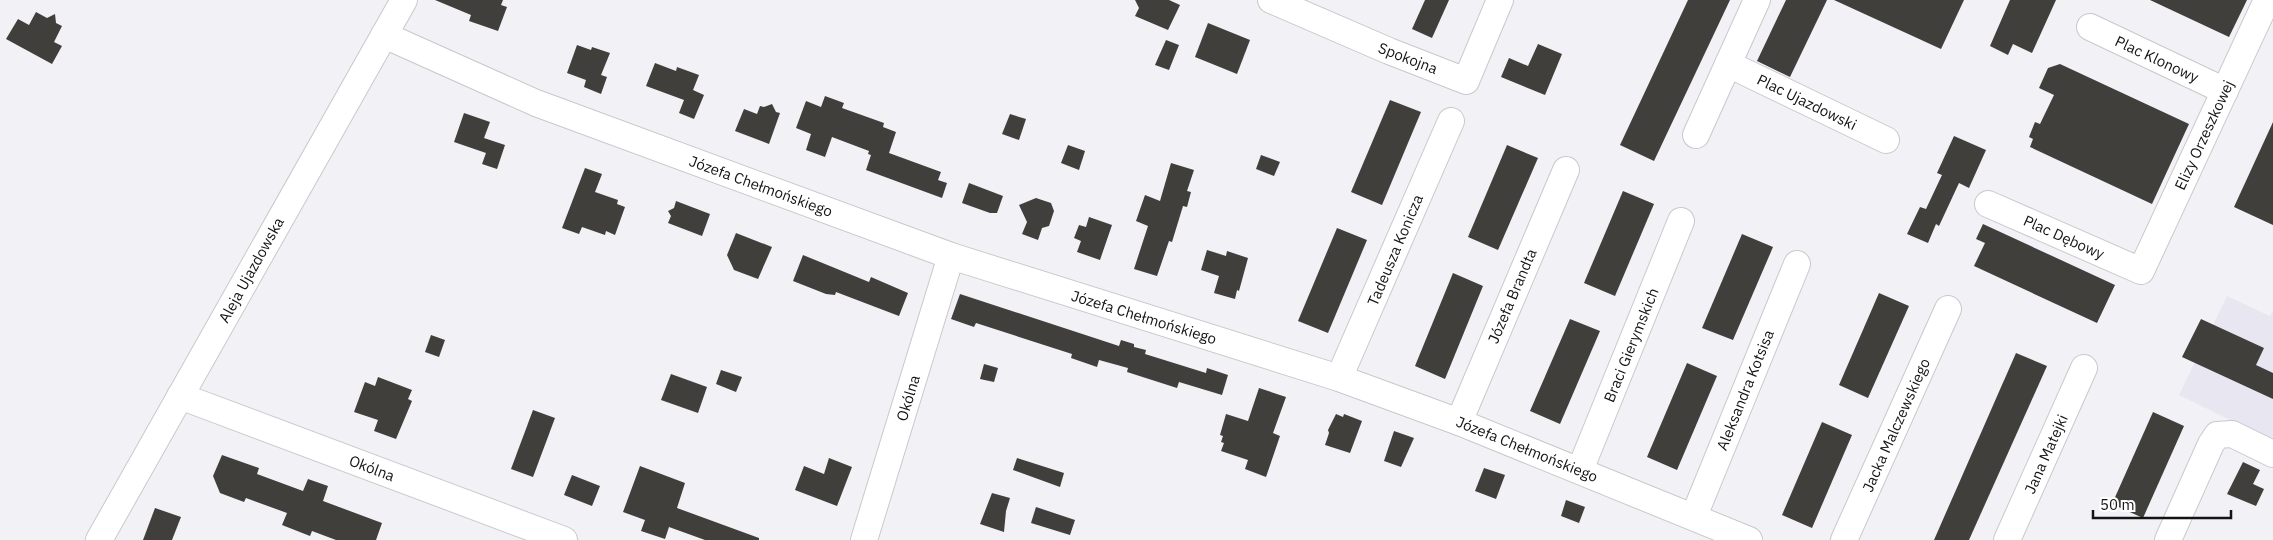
<svg xmlns="http://www.w3.org/2000/svg" width="2273" height="540" viewBox="0 0 2273 540" font-family="'IBM Plex Sans',sans-serif">
<style>
.built{fill:#e7e6f1}
.building{fill:#403f3c}
.lines{fill:none;stroke-linecap:round;stroke-linejoin:round}
.minor-casing{stroke:#c9c8cc;stroke-width:28}
.minor{stroke:#fff;stroke-width:26}
.labels{text-anchor:middle;dominant-baseline:central;stroke-width:5;stroke-linejoin:round;paint-order:stroke}
.street-label{font-size:15px;fill:#141415;stroke:#fff}
</style>
<rect width="100%" height="100%" fill="#f2f2f6"/>
<path class="built" d="M2227,296l43,20 3,-5v130l-94,-46z"/>
<g class="building">
<path d="M435,0h68l-2,5 6,2 -9,24 -29,-10 2,-6z"/>
<path d="M1135,0h34l11,5 -12,25 -33,-14 4,-8z"/>
<path d="M1425,0h24l-17,38 -20,-9z"/>
<path d="M1688,0h42l-76,161 -34,-16z"/>
<path d="M1786,0h41l-37,77 -33,-16z"/>
<path d="M1834,0h130l-23,49z"/>
<path d="M2010,0h46l-24,53 -19,-9 -5,11 -18,-9z"/>
<path d="M2150,0h97l-18,37z"/>
<path d="M36,12l11,6 8,-4 1,9 6,3 -8,16 8,4 -10,18 -46,-25 12,-20 11,6z"/>
<path d="M1208,23l42,17 -13,34 -42,-17z"/>
<path d="M1166,40l13,5 -10,25 -14,-5z"/>
<path d="M1538,44l24,10 -17,41 -44,-18 8,-19 19,8z"/>
<path d="M577,45l14,5 1,-3 18,6 -9,22 6,2 -6,17 -17,-7 2,-7 -19,-7z"/>
<path d="M655,63l21,8 1,-4 22,8 -6,15 11,5 -10,24 -15,-6 5,-13 -38,-14z"/>
<path d="M2060,64l129,60 -37,80 -122,-57 3,-8 -4,-2 6,-15 5,2 14,-29 -15,-7 9,-20z"/>
<path d="M825,96l19,7 -2,5 42,15 -1,4 13,5 -7,21 52,19 -3,8 9,3 -5,15 -76,-28 5,-15 -3,-1 1,-3 -37,-14 -7,20 -19,-7 5,-16 -15,-6 10,-27 15,6z"/>
<path d="M1390,100l31,12 -39,93 -31,-13z"/>
<path d="M772,104l4,8 4,1 -11,31 -34,-13 9,-22 13,5 3,-8 4,1z"/>
<path d="M464,113l26,9 -6,16 21,7 -8,24 -15,-5 4,-11 -32,-11z"/>
<path d="M1010,114l16,5 -7,21 -17,-6z"/>
<path d="M2273,122v103l-39,-18z"/>
<path d="M1954,136l32,14 -17,38 -10,-5 -20,43 -3,-2 -8,19 -21,-9 13,-27 6,2 16,-34 -5,-2z"/>
<path d="M1068,145l17,6 -6,19 -18,-7z"/>
<path d="M1507,145l31,13 -40,92 -30,-13z"/>
<path d="M1261,155l19,7 -6,14 -18,-7z"/>
<path d="M1171,163l23,7 -7,21 4,1 -4,15 -4,-1 -11,36 -3,-1 -12,35 -23,-7 14,-43 -12,-5 9,-26 15,6z"/>
<path d="M585,168l17,6 -7,18 23,8 -1,4 8,3 -10,28 -9,-4 -1,4 -23,-8 -3,7 -17,-6z"/>
<path d="M969,183l34,13 -6,17h-7l-28,-10z"/>
<path d="M1623,191l31,13 -39,92 -31,-13z"/>
<path d="M1036,198l15,5 3,8 -5,15 -7,2 -4,12 -16,-6 5,-12 -8,-17z"/>
<path d="M676,201l34,13 -8,22 -34,-13 3,-7 -3,-5 6,-3z"/>
<path d="M1089,217l23,8 -12,35 -23,-8 4,-11 -7,-3 5,-13 7,2z"/>
<path d="M1983,224l132,61 -18,38 -123,-57 11,-23 -9,-4z"/>
<path d="M1337,228l30,12 -39,93 -30,-12z"/>
<path d="M736,233l36,14 -14,32 -24,-9 -7,-15z"/>
<path d="M1742,234l31,13 -40,93 -31,-12z"/>
<path d="M1207,250l19,6 1,-5 21,7 -9,33 -2,-1 -2,9 -21,-6 5,-17 -18,-6z"/>
<path d="M803,255l66,27 2,-5 37,16 -9,23 -63,-24 -1,3 -9,-1 -33,-13z"/>
<path d="M1453,273l30,13 -38,93 -30,-13z"/>
<path d="M1879,293l30,13 -41,92 -29,-13z"/>
<path d="M960,294l159,52 2,-6 13,4v3l12,3 -1,4 61,19 1,-5 21,7 -6,20 -43,-13 -2,6 -50,-16 1,-4 -29,-8 -2,7 -26,-9 1,-4 -96,-31 -2,4 -23,-8z"/>
<path d="M1570,319l30,12 -40,93 -30,-13z"/>
<path d="M2201,319l63,29 -8,17 17,8v26l-91,-42z"/>
<path d="M431,335l14,5 -6,17 -14,-5z"/>
<path d="M2016,353l31,13 -78,174h-35z"/>
<path d="M1687,363l30,13 -40,94 -30,-13z"/>
<path d="M984,364l14,4 -4,14 -14,-3z"/>
<path d="M721,370l21,7 -6,15 -20,-8z"/>
<path d="M671,374l36,13 -9,26 -37,-13z"/>
<path d="M378,377l34,13 -4,9 4,2 -16,38 -22,-8 4,-11 -24,-8 11,-30 10,4z"/>
<path d="M1259,388l27,9 -13,36 7,3 -14,41 -21,-8 3,-9 -27,-9 3,-8 -3,-1 2,-6 -3,-1 6,-21 22,7z"/>
<path d="M533,410l22,8 -22,59 -22,-8z"/>
<path d="M2153,412l31,14 -41,92 -31,-14z"/>
<path d="M1336,414l7,3 1,-3 18,7 -12,32 -25,-8 4,-12 -1,-3z"/>
<path d="M1822,422l30,13 -40,93 -30,-13z"/>
<path d="M1394,431l20,7 -13,29 -17,-6z"/>
<path d="M222,455l37,13 -2,6 46,17 5,-12 20,7 -5,15 59,22 -6,17h-40l-24,-9 -2,5 -28,-11 5,-12 -41,-15 -2,4 -24,-9 -7,-17z"/>
<path d="M829,458l23,9 -15,39 -42,-16 9,-24 20,8z"/>
<path d="M1017,458l47,15 -4,14 -47,-17z"/>
<path d="M2243,462l17,8 -7,14 11,5 -8,17 -29,-12z"/>
<path d="M640,466l45,17 -8,25 82,30v2h-54l-36,-13 -4,12 -24,-8 4,-11 -22,-8z"/>
<path d="M1484,468l21,7 -9,24 -21,-8z"/>
<path d="M572,475l28,11 -8,20 -28,-11z"/>
<path d="M992,493l18,5 -4,13 -2,21 -24,-8z"/>
<path d="M1566,500l19,7 -6,16 -18,-7z"/>
<path d="M1036,507l39,13 -5,15 -39,-12z"/>
<path d="M155,508l26,9 -9,23h-29z"/>
</g>
<g class="lines">
<defs>
<g id="minor">
<path d="M1271,0l118,51 77,30 34,-81"/>
<path d="M2090,27l135,64"/>
<path d="M384,35l152,68 415,153 388,122 120,44 290,118"/>
<path d="M1728,64l158,76"/>
<path d="M1696,135l61,-135"/>
<path d="M1988,204l153,67 126,-271"/>
<path d="M1339,378l112,-257"/>
<path d="M180,396l384,144"/>
<path d="M1459,422l107,-252"/>
<path d="M1580,470l101,-249"/>
<path d="M1694,516l103,-252"/>
<path d="M99,540l305,-540"/>
<path d="M864,540l87,-284"/>
<path d="M1844,540l104,-231"/>
<path d="M2007,540l77,-172"/>
<path d="M2168,540l43,-96 6,-9 15,-1 41,20"/>
</g>
</defs>
<use href="#minor" class="minor-casing"/>
<use href="#minor" class="minor"/>
</g>
<g class="labels">
<g class="street-label">
<text transform="translate(1408 58) rotate(21)">Spokojna</text>
<text transform="translate(2157 59) rotate(25)">Plac Klonowy</text>
<text transform="translate(1807 102) rotate(26)">Plac Ujazdowski</text>
<text transform="translate(2204 135) rotate(-65)">Elizy Orzeszkowej</text>
<text transform="translate(761 186) rotate(20)">Józefa Chełmońskiego</text>
<text transform="translate(2064 237) rotate(24)">Plac Dębowy</text>
<text transform="translate(1395 250) rotate(-67)">Tadeusza Konicza</text>
<text transform="translate(251 270) rotate(-61)">Aleja Ujazdowska</text>
<text transform="translate(1512 296) rotate(-67)">Józefa Brandta</text>
<text transform="translate(1144 317) rotate(17)">Józefa Chełmońskiego</text>
<text transform="translate(1631 345) rotate(-68)">Braci Gierymskich</text>
<text transform="translate(1745 390) rotate(-68)">Aleksandra Kotsisa</text>
<text transform="translate(908 398) rotate(-73)">Okólna</text>
<text transform="translate(1896 425) rotate(-66)">Jacka Malczewskiego</text>
<text transform="translate(1527 449) rotate(22)">Józefa Chełmońskiego</text>
<text transform="translate(2046 454) rotate(-66)">Jana Matejki</text>
<text transform="translate(372 468) rotate(21)">Okólna</text>
</g>
</g>
<path d="M2093 510v8h138v-8" fill="none" stroke="#141415" stroke-width="2.5"/>
<text x="2100" y="510" font-size="15" fill="#141415" stroke="#ffffff" stroke-width="4" paint-order="stroke">50 m</text>
</svg>
